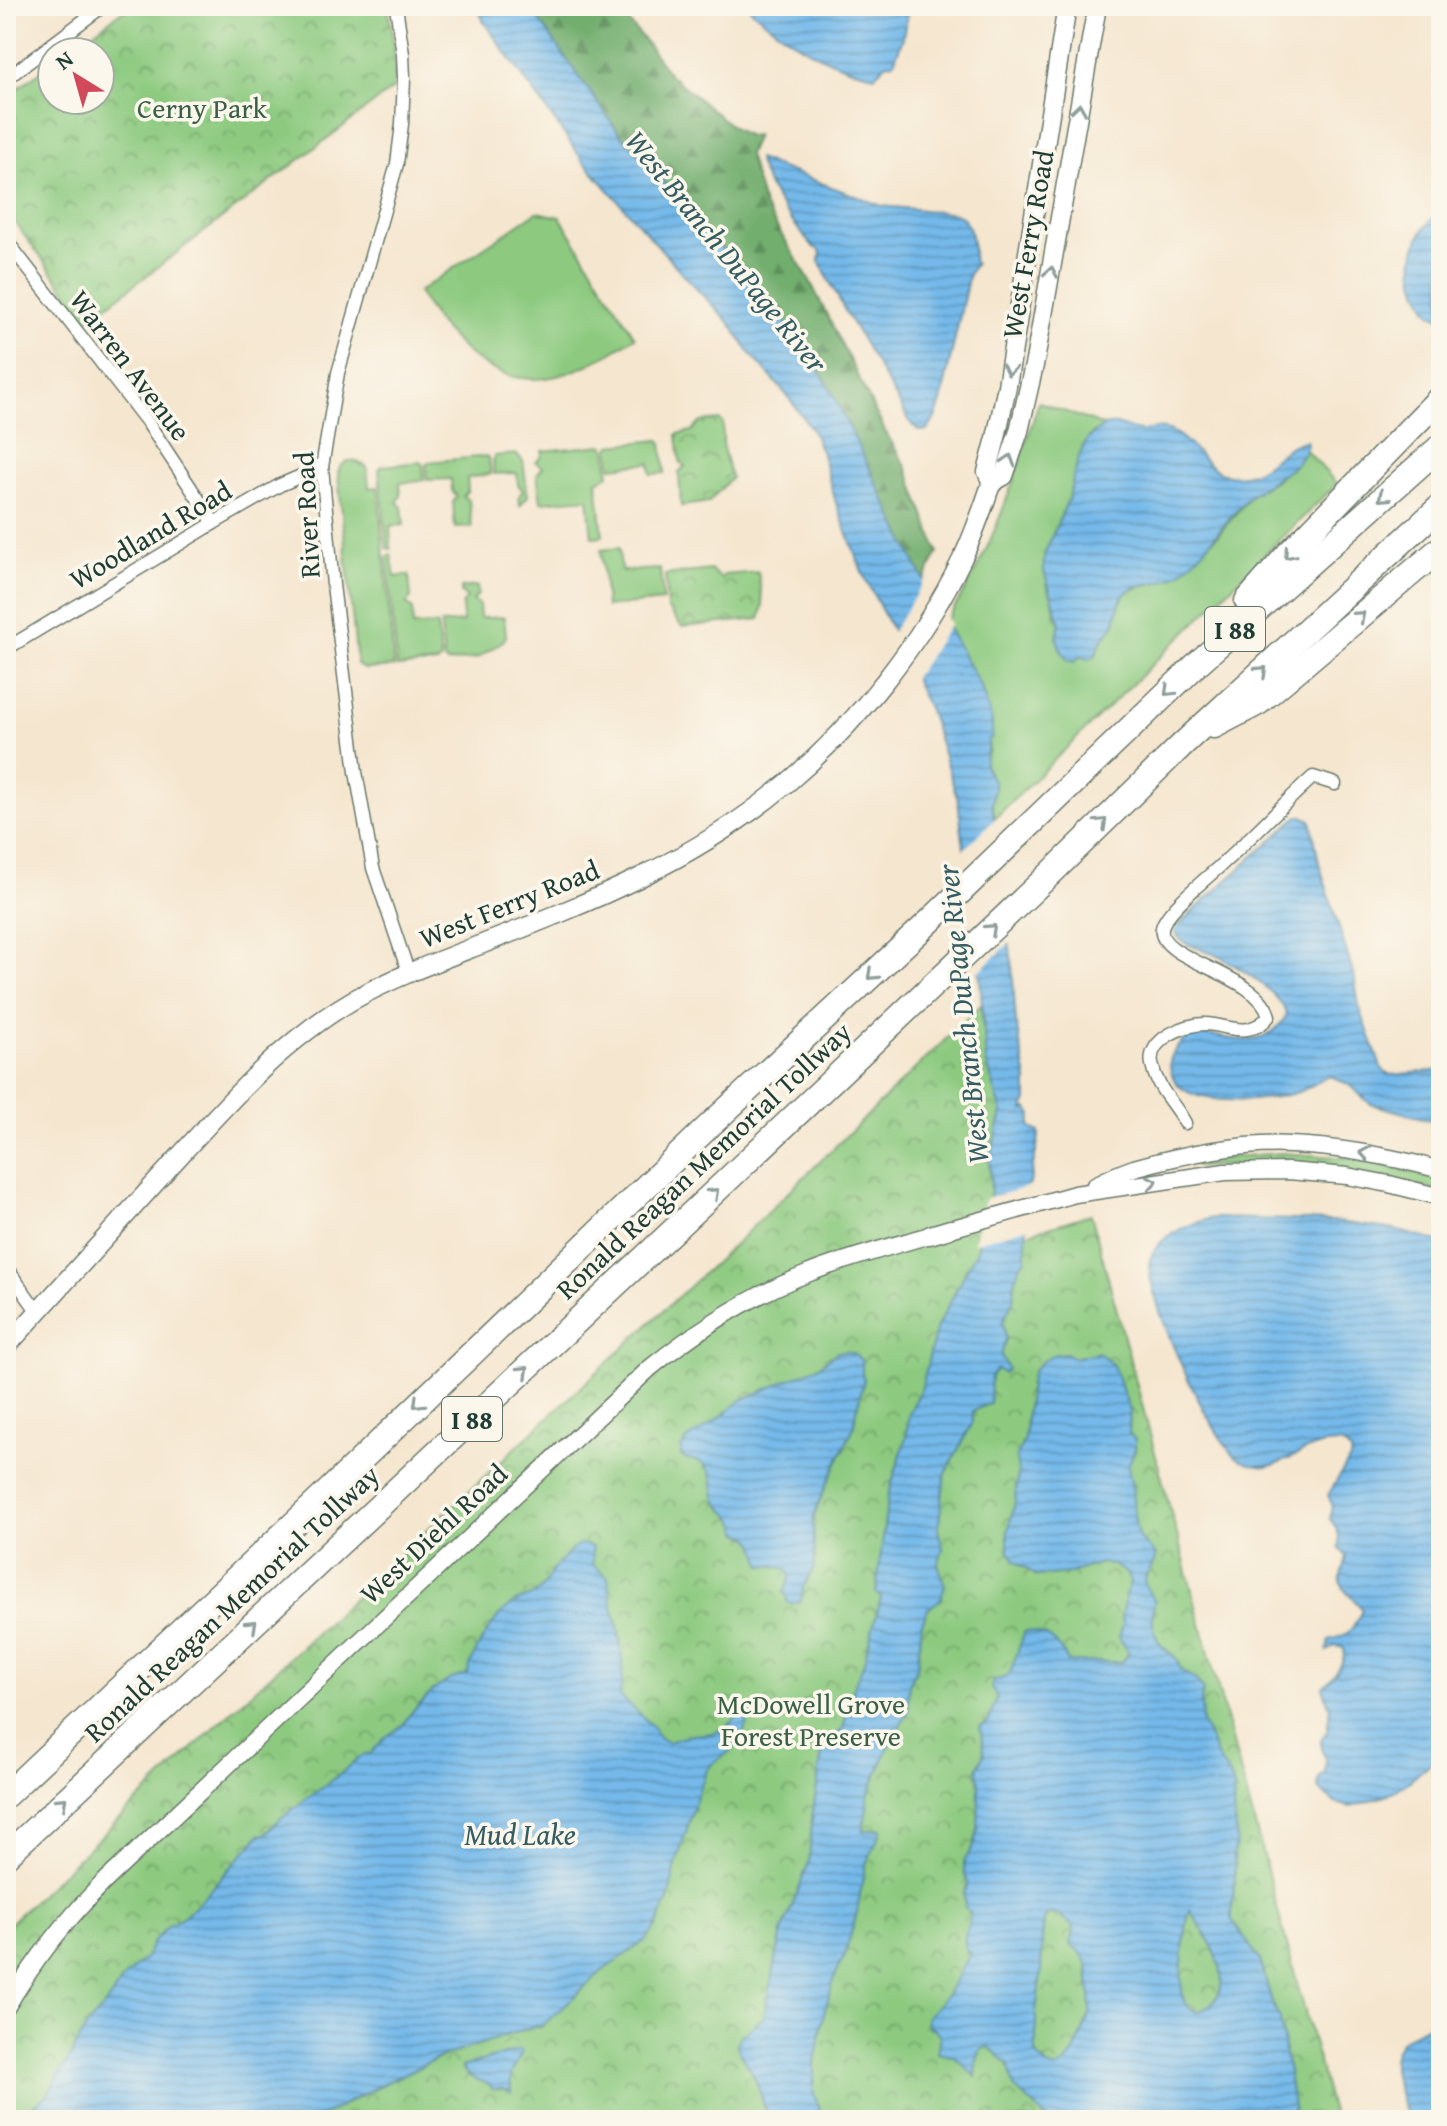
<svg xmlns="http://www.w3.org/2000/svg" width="1447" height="2126" viewBox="0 0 1447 2126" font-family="'Gentium Book Plus',serif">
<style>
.green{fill:#8dca80;stroke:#56845a;stroke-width:2}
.forest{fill:url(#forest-firs);stroke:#487651;stroke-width:2}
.park{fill:url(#park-crowns);stroke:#56845a;stroke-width:2}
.water{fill:url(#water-rules);stroke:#4a7b8f;stroke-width:2;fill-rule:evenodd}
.pier{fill:#f5e6cf}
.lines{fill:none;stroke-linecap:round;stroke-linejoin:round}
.minor-casing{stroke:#6a786a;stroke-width:15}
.tertiary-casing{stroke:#6a786a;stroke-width:19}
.secondary-casing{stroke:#6a786a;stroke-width:21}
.motorway-casing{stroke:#6a786a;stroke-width:27}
.minor{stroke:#fff;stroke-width:12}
.tertiary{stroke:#fff;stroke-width:16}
.secondary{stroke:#fff;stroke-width:18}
.motorway{stroke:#fff;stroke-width:24}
.oneway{stroke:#8f9e9a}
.labels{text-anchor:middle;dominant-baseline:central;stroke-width:7;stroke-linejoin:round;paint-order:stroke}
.shield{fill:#fbf7ec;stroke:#61756b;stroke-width:2}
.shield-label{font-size:26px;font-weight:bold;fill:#1f3d34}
.park-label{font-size:28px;fill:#3a6047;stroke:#fbf7ec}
.street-label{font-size:28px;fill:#1f3d34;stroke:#fbf7ec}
.water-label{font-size:30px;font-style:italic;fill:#345c62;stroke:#fbf7ec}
</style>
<defs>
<pattern id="forest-firs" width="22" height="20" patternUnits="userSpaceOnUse" patternTransform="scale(2)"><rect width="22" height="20" fill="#72ae6e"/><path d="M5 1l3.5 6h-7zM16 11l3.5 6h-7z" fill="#5d8f5b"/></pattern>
<pattern id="park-crowns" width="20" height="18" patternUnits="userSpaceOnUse" patternTransform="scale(2)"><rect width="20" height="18" fill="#8dca80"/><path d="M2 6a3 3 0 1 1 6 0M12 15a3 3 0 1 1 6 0" fill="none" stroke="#73a56a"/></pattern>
<pattern id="water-rules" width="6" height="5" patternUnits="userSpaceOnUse" patternTransform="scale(2)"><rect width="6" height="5" fill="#74b9ea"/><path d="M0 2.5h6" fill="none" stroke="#5f98be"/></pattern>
</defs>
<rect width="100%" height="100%" fill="#fbf7ec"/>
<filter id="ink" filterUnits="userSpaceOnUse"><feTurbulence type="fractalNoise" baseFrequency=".0125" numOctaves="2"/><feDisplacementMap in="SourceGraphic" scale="16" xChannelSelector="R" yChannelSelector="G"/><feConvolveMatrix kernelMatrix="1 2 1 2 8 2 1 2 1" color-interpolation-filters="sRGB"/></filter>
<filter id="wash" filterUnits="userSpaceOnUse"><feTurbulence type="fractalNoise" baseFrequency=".006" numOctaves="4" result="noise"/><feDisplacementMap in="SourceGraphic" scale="32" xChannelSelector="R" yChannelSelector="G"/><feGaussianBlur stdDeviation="1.8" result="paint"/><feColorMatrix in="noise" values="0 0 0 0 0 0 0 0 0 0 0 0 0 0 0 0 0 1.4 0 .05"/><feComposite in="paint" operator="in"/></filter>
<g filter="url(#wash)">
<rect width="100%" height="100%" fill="#f5e6cf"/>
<g class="green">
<path d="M537,212l23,5 75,120c-61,41 -116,66 -176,8 -17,-16 -30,-33 -41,-53z"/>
<path d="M1039,402l65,24 -12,8 -9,13 -5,13 -10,40 -24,55 4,33 4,8 4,21 4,5c-4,14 1,31 13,40l8,-6 16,-3 1,-7 14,-18 3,-8 1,-9 9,-18 16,-7 23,-5 18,-10 36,-36 32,-39 29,-18 18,-16 9,-12 31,34 -342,334 -3,-15 2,-17 -9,-19v-8l4,-8 -1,-11 -34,-99 -9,-18c13,-21 26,-42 37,-65 24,-49 40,-104 57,-156z"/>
<path d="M659,440l3,3 3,30 -14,1 -1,-11 -39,4 -2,-19 2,-3z"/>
<path d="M603,445l3,3 3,27 -12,6 6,55 -11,1 -4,-39 -47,4 -4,-28 6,-7 -7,-5 6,-6v-5z"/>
<path d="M516,454l7,7 5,35 -8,10 -1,-10 4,-6 -5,-5 -1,-12 -23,1 -1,-15 2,-3z"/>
<path d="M487,456l2,3 2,15 -24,4 1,12 -5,6 6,5 3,26 -17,1 -2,-26 4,-6 -5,-5 -1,-12 -24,1 -1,-15 3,-3z"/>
<path d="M347,461h8l12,6 2,21 9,-1 16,180 -31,2 -6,-5 -19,-190 2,-7z"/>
<path d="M420,462l3,3 1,15 -24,3 1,13 -4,6 5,5 2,18 -14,1 1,23 -4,-1 -8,-79 3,-3z"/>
<path d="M619,548l2,23 39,-2 3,32 -57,6 -5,-57z"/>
<path d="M391,554l4,23 14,-2 2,23 -5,6 6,4 1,18 24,-1 4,35 -3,3 -41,4 -10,-110z"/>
<path d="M477,586l1,9 -5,5 6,5 1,13 24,-1 2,18 -2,5 -26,18 -31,5 -3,-3 -3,-36 22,-2 -1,-17 5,-7 -6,-5v-5z"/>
<path d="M1282,1153l67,5 92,21v11l-188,-26 -55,3 -4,-4 38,-6z"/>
</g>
<path class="forest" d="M529,6h86l30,35 25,34 65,54 13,7 8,-1 -8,20 16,51 46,75 75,150 22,37 31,84 -14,29 -58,-118 -54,-105 -45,-61 -70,-74 -42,-52 -35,-37z"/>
<g class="park">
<path d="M129,6h259l6,40 1,41 -307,233 -82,-109v-114l46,-34v37h48v-48h-33z"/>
<path d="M720,420l3,3v25l8,30 -22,24 -28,4 -2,-34 6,-6 -5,-5 -3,-27 15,-3 9,-9z"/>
<path d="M711,570l11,9 2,-4 34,-3 5,33 -3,14 -78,8 -15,-19 -2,-33z"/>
<path d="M981,1005l1,17 20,91 -12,46 1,33 -14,57 114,-35 243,906h-1328v-193l210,-201 519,-482z"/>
</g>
<g class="water">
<path d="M477,6h52l91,128 35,37 42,52 70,74 45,62 18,29 115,235 36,64 11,35v16l-4,2c1,10 -4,17 -3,26 1,7 7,11 9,17 1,6 -2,14 -2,20l20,162 4,57 11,58v20l-3,10 4,-1 4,6 -2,12 9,5c0,13 -5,25 -7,38 -5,29 -6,59 -6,89l-5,5 -5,11 -3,25 -10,22 3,17 -5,16 7,14 -5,4 -6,-4 -6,7 -1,27 -17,8v11l-28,53 -7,55 5,18 -5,16 7,21 -4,14 -13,10 -6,14 -5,45 -8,16 -1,29 -15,24 -26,61c3,12 -4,21 -4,33l18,-2 -1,5 -15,32 -8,46 -12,43 -7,13 -13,41 -11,58v26l9,27h-54l-14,-42 -18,-32 3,-10 24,-19 18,-85 27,-70 3,-44 10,-66 21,-24 13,-48 7,-15 18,-67 -5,-5 12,-97 18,-59 3,-24 12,-23 15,-61 41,-79 14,-58 -1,-33 12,-46 -16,-52 -6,-83 -22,-178 -29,-90 -36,-78 -30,-58 -27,-71 -15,-52 -10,-23 -26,-35 -36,-41 -19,-29 -40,-41 -106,-120 -100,-140z"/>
<path d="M747,6h162l-7,35 -8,21 -8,2 -11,11c-45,-8 -94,-38 -128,-69z"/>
<path d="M757,159l125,47 72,7 9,5 7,12 3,19v11l2,4 -6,10 -28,128 -5,14 -8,14 -8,1 -8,-6 -67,-114 -26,-50 2,-6 -1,-5 -7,-3c-22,-27 -46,-55 -56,-88z"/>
<path d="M1441,212v105l-1,1c-12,-4 -15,-13 -20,-24 -13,-29 -6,-64 21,-82z"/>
<path d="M1117,424c8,3 15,6 24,7 8,0 16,-4 24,-2 33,9 42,57 84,45 22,-7 34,-30 57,-33l1,2c-5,28 -38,36 -57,53 -26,23 -46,63 -77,81 -14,8 -34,5 -46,15 -8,6 -9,19 -11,27 -3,11 -12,17 -17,26 -2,3 -2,8 -4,12l-8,2 -6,-3 -6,5h-7l-9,-15 -2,-9 3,-15 -16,-51v-16l24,-55 10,-40 5,-13 5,-8 10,-9 6,-4z"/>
<path d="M1298,816h5l8,4 8,43 35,113 5,30 22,61 4,5 6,3 50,-5v53l-70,-19 -23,-20 -17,-8c-12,3 -21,12 -33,16 -27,9 -105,17 -123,-11 -5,-9 -7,-20 -1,-29 25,-45 78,20 112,-36 -1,-22 -57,-56 -77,-64 -8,-3 -16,-5 -24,-9l-5,-4 -5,-7 2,-5 12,-12z"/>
<path d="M1214,1218l118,3 63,9 46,12v512l-30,26 -19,13 -41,14 -16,-4 -17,-15 1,-10 6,-5 1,-14 -5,-10v-9l6,-9 3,-22 -7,-22c11,-12 23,-23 21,-39l-9,-2 -8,5 2,-11c20,-4 25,-11 33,-30 -5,-12 -24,-19 -21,-34 1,-7 4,-13 5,-20l-7,-9c2,-11 -2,-20 -9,-28l2,-14 -4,-10 22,-36 1,-7 -8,-8c-41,-7 -65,40 -104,15 -27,-17 -97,-168 -89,-199 6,-24 42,-38 64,-42z"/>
<path d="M847,1351l8,3 7,7v12l2,6 -11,50 -34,73 -6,19 2,40 -2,9 -10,18 -2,13 -10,3 -4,-2v-7l-3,-2 6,-16 -3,-8 -17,-4 -7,1c-9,-17 0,-23 -24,-34 -2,-16 -15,-18 -22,-31 -6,-11 -1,-27 -12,-36 -7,-6 -17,-4 -24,-9v-8l6,-8 30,-20 24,-20 77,-33 19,-15z"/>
<path d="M1098,1352l15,13 17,46 -1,22 6,7v9l-7,18 4,18 3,39 4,14 17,17c-5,24 -22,19 -1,46 -5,13 -2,33 6,44 10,12 15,6 19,25l16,10 7,10 -2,11 1,22 17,37 12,18 3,10 -1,19 4,34 -3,11 1,30 -3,20v18l28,40 13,46 7,13 15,101h-248l-15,-17 -18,-15 -6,-24 -19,-17 -8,2 -4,11 -1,17c-17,-14 -13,-20 -39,-24l3,-17 -5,-7 -7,-2 -2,-9 22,-25 22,-39 -5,-5v-14l6,-20 -6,-7 -1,-14 4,-11 -4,-12v-10l10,-15 4,-17 1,-43 -2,-17 7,-16 -4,-26 9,-6 8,-24 -6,-9 2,-7 11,-3 6,-5 15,-42c25,2 32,10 43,31h54l7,-9 -10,-16 4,-13 -2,-9 9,-34 -4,-8 -13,-8 -12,-2 -31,10 -33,3 -22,-15 -7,-12v-18l7,-29 3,-30 -2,-14 8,-19 6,-57 3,-11 7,-8 12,-8 14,-2 8,5zM1190,1910c20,29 56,83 7,102 -1,0 -10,-7 -11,-8 -10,-14 -1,-76 4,-94zM1048,1914h8l18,13 -4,18 11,8 7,11 3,48 -18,43 -8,9 -9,5 -9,-3 -11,-12v-43l5,-37 1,-34 2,-20z"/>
<path d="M580,1544l7,1 5,2 1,18 15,12c2,10 2,21 5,31 8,26 12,61 7,88l31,29 8,12 8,5c8,-2 16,-5 25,-7 10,-1 22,0 31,-6 13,-6 15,-20 30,-23l-12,33 -9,11 -19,13 -6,7 -9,23 -21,68 -9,39 -11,25 -10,14 -46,33 -60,55h-9l-96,32 -49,23 -73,38h-280l-7,-10 19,-14 26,-42 15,-28 14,-15 23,-33 22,-21 7,-15 15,-16 17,-11 14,-13 61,-67 5,-1 17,-17 58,-43 23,-19 7,-1 16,-17 17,-12 7,-11 24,-24 15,-10 18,-6c8,-24 23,-53 44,-69 8,-6 20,-7 28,-14 6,-5 9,-14 14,-21 8,-10 17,-19 27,-26z"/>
<path d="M1441,2018v102h-34c-5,-26 -29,-62 0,-83 10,-8 23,-12 34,-19z"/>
<path d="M519,2050l3,2c-8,20 -13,15 -11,40l-7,-3h-12l-2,-5c-11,-3 -23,-6 -28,-17z"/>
</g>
<g class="pier">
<path d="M927,577l23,47 -38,57 -22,-46z"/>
<path d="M998,816l15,124 -38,35 -14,-123z"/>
<path d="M1034,1185l-4,42 -56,16 11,-44z"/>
</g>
</g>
<g filter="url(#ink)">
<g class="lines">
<defs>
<g id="minor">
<path d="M396,6l7,48 1,25 -2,45 -5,40 -59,209 -16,94 11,118 23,187 17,96 36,106"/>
<path d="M6,79l97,-73"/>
<path d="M6,240l142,183 66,100"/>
<path d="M6,649l208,-126 66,-38 42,-18"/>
<path d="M1185,1123c-11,-21 -28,-33 -33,-59 -5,-25 33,-40 53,-40 15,0 29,8 43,5 10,-2 15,-6 21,-13 -10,-43 -114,-56 -107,-88 3,-17 44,-49 58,-62 32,-29 61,-60 93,-89l22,7"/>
<path d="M6,1267l32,45"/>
</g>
<g id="tertiary">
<path d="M1095,1185c12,-6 26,-13 39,-17 46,-13 109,-26 157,-23 51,2 101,12 150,25"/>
<path d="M950,1229l125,-35 150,-22 63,-1 59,5 42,8 52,13"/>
<path d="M6,2008c27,-46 60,-88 97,-125l547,-515c47,-38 100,-72 157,-94 40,-16 82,-27 123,-39"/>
</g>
<g id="secondary">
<path d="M992,483l-5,-11 9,-34 11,-52 60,-380"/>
<path d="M930,1235l20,-6"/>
<path d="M6,1347c54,-59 107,-118 161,-177 57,-63 112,-127 186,-170 41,-23 88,-40 132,-57 108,-42 211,-83 301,-159 70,-59 136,-142 176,-225 9,-18 16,-38 23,-57 2,-5 4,-15 8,-19 3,-3 7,-5 11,-7l15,-45 16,-70 62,-355"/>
</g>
<g id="motorway">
<path d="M1247,601l43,-49 151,-155"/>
<path d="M1214,726l44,-23 183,-155"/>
<path d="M6,1795l310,-292 392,-376 221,-205 269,-259 243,-217"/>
<path d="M6,1856l717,-672 324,-307 137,-134 257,-237"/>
</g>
</defs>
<use href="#minor" class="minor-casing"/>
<use href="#tertiary" class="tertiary-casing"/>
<use href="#secondary" class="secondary-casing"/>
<use href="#motorway" class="motorway-casing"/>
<use href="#minor" class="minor"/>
<use href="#tertiary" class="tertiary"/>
<use href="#secondary" class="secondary"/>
<use href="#motorway" class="motorway"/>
</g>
<defs><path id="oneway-chevron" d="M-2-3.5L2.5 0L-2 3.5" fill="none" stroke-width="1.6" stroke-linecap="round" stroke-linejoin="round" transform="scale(2)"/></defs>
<g class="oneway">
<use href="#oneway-chevron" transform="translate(1079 109) rotate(-81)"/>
<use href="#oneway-chevron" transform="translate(1051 272) rotate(-80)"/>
<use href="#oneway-chevron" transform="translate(1009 370) rotate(99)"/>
<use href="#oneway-chevron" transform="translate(1009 460) rotate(-72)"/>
<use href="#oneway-chevron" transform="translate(1383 497) rotate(138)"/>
<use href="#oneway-chevron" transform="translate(1289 554) rotate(132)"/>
<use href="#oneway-chevron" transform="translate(1360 616) rotate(-41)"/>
<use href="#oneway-chevron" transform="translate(1262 671) rotate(-43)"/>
<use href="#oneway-chevron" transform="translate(1169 691) rotate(136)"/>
<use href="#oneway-chevron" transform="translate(1102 823) rotate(-44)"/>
<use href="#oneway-chevron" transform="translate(991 929) rotate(-43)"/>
<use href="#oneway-chevron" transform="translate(872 975) rotate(137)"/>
<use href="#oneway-chevron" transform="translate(1365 1153) rotate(-170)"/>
<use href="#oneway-chevron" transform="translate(1152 1182) rotate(-9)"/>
<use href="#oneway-chevron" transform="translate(714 1193) rotate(-43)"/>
<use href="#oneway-chevron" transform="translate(524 1371) rotate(-43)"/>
<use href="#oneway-chevron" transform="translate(418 1403) rotate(136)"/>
<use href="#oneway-chevron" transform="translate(252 1625) rotate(-43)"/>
<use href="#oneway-chevron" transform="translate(62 1802) rotate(-43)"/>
</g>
</g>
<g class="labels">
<g class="shield">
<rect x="1205" y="607" width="60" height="44" rx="6"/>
<rect x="442" y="1397" width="60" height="44" rx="6"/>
</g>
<g class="shield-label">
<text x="1235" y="629">I 88</text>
<text x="472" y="1419">I 88</text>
</g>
<g class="park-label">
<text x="202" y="107">Cerny Park</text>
<text x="811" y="1703">McDowell Grove<tspan x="811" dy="32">Forest Preserve</tspan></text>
</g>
<g class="street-label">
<text transform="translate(1027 244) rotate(-80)">West Ferry Road</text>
<text transform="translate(131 365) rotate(53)">Warren Avenue</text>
<text transform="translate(306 515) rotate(-93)">River Road</text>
<text transform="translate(150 534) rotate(-31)">Woodland Road</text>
<text transform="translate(509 903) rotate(-22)">West Ferry Road</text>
<text transform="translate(703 1160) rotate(-43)">Ronald Reagan Memorial Tollway</text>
<text transform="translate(433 1533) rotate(-43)">West Diehl Road</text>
<text transform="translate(231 1603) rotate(-43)">Ronald Reagan Memorial Tollway</text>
</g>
<g class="water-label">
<text transform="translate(727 251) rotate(51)">West Branch DuPage River</text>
<text transform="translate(962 1014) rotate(-96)">West Branch DuPage River</text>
<text x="520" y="1834">Mud Lake</text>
</g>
</g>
<rect width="1447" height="2126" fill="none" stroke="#fbf7ec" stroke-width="32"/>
<g transform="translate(76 76) rotate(323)"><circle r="38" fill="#fbf7ec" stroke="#a3ada2" stroke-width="2"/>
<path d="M0-6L14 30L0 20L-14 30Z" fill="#d1495b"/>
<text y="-12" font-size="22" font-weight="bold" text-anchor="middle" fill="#1f3d34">N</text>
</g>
</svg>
